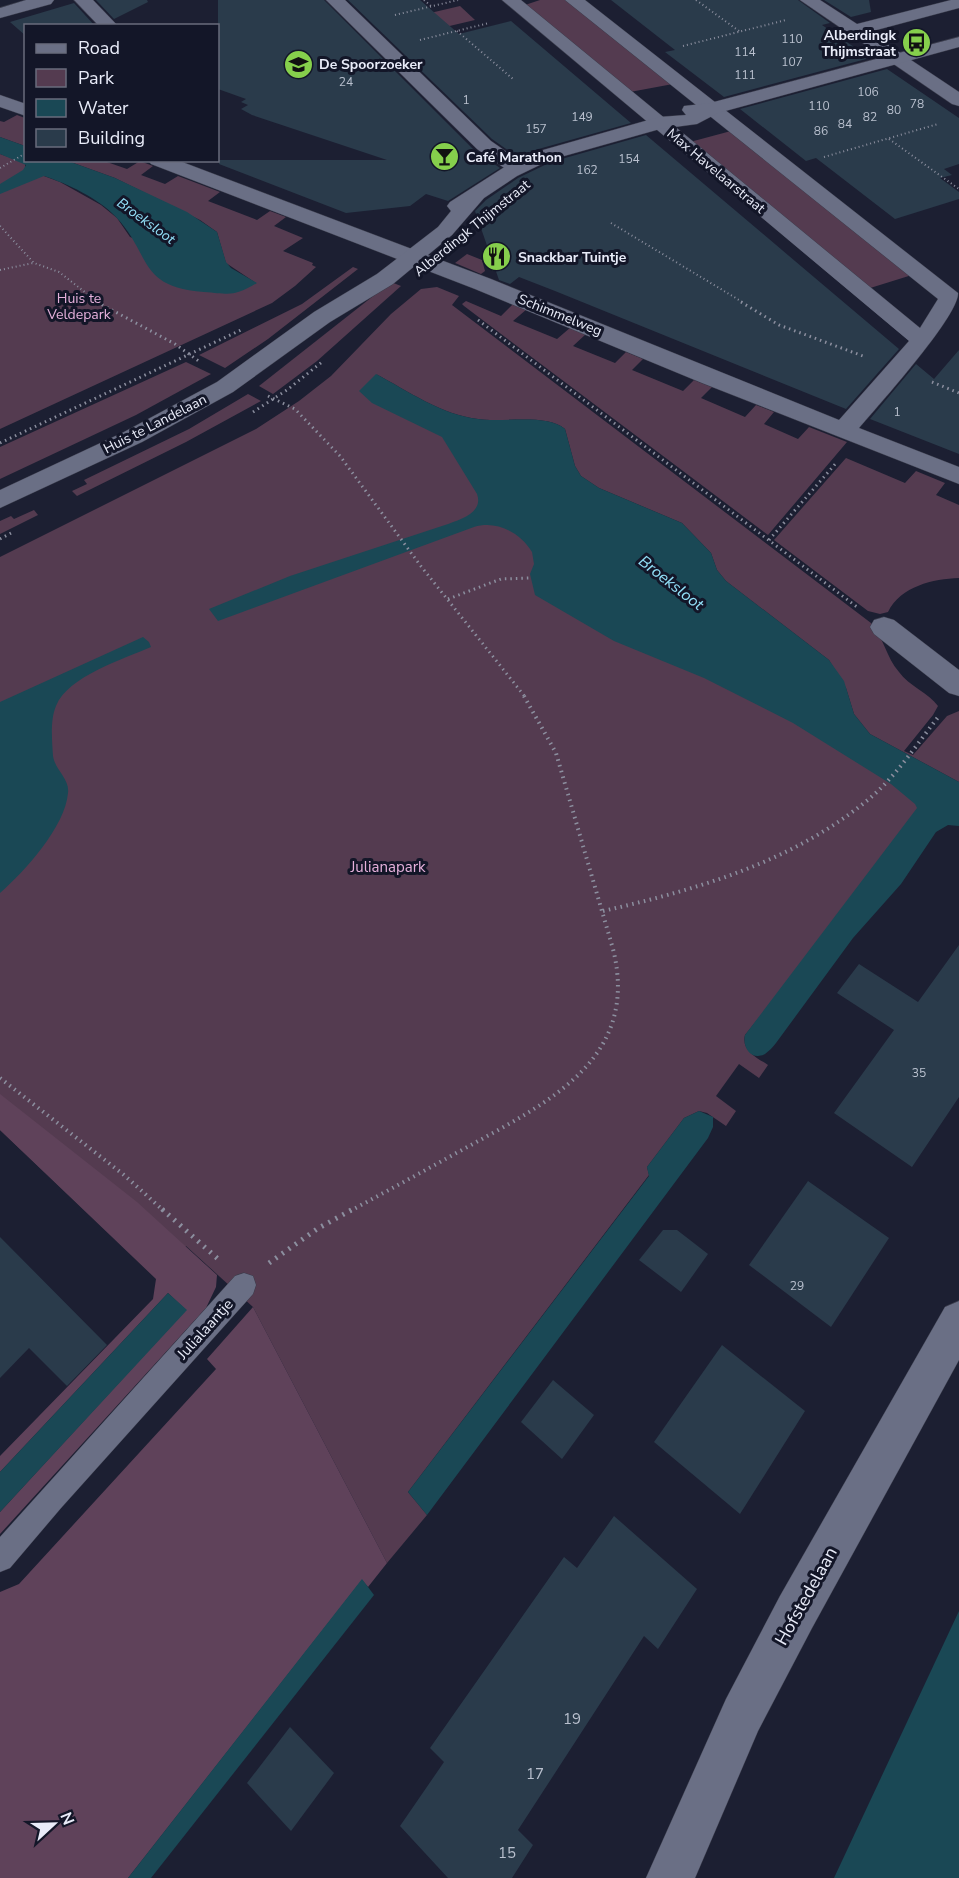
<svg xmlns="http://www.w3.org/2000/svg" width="959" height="1878" viewBox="0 0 959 1878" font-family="'Nunito Sans',sans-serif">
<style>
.green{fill:#543b50}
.forest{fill:#5f425a}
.water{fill:#1a4855}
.building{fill:#2a3b4b}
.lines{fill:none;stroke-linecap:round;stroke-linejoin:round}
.lane-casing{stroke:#393b4a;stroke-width:1}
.street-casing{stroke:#393b4a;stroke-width:1}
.secondary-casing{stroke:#393b4a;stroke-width:1}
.path-far3{stroke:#8c8f9f;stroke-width:2;stroke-dasharray:1 3;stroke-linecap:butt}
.path-far2{stroke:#8c8f9f;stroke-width:3;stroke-dasharray:1.5 4;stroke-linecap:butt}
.path-far1{stroke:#8c8f9f;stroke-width:4;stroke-dasharray:1.5 4.5;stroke-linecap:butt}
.path{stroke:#8c8f9f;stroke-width:5;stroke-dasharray:2 6;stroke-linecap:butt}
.lane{fill:#6a6f85;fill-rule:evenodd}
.street{fill:#6a6f85;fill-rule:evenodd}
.secondary{fill:#6a6f85;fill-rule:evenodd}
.labels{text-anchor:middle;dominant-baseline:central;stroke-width:6;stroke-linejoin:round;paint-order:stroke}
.number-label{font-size:12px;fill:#b9c0ce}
.far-poi-label{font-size:14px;font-weight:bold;fill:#e9ecf9;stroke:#131628;text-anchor:start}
.far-street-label{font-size:14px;fill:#e9ecf9;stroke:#131628}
.far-water-label{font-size:14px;font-style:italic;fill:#92e0f8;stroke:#131628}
.far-park-label{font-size:14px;fill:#e5b0db;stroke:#131628}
.park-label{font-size:15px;fill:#e5b0db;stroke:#131628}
.street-label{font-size:15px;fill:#e9ecf9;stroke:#131628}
.near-number-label{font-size:15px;fill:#b9c0ce}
.water-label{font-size:16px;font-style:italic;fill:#92e0f8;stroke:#131628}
.near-street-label{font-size:18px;fill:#e9ecf9;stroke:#131628}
</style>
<rect width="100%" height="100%" fill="#1c1f32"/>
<g class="green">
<path d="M540,0h27l106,84 -43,8 -105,-87z"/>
<path d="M460,6l15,14 -51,12 -15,-14z"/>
<path d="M17,115l8,3v28l-25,-9v-16l4,1z"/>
<path d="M731,131l181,144 -45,14 -177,-147z"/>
<path d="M0,154l25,9v6l35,13 41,23 16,13 13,19 126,46 -30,-20 -9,-31 -17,-12 -85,-42 -47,-17h36l23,8 13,-8 13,5 -12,9 24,9 13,-8 42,16 -12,9 49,19 13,-9 16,6 -12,9 29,12 -20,13 30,12 -1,2 4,2 -21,19 -23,17 -272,126z"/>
<path d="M467,254l15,6 3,11 -4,3 -26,-11z"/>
<path d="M353,267l5,2 -90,70 -43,29 -26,-13 103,-51z"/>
<path d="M391,282l10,4 -84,75 -44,33 -14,-8z"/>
<path d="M437,287l22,9 -7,9 419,318c13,15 15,34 28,49 10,14 30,21 39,34l-5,9 -29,36 9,4 34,-39 12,-5v71l-89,-48 -16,-20 -8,-26 -17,-28 -103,-79 -9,-11 -6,-17 -29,-30 -83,-35 -18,-12 -6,-10 -10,-37c-18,-16 -63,-6 -87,-10 -36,-4 -70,-28 -102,-45l564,419 -195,242c-4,16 13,23 23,30l-9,13 -20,-14 -23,32 20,15 -10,15 -19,-13 -8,-2 -15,7 -37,49 2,8 -241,317 19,23 -40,48 -134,-256 -67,-61 -30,32 -156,-148v-573l256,-128 43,-28 32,-25 60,-62 30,-25z"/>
<path d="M466,301l35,15 12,-12 14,5 -14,12 44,18 14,-12 15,7 -13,12 42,17 11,-11 17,7 -11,11 51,21 11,-11 18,7 -11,11 44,19 11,-12 18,7 -10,12 34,15 11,-12 38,15 -79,93 -304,-229 -2,-2z"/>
<path d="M186,362l25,12 -75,41 -136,64v-32z"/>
<path d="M248,394l13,7 -75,41 -109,54 -5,-5 15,-7 -3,-4 105,-51z"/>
<path d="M846,458l59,25 11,-12 29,12 -9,12 23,10v73c-26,1 -58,8 -71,34l-8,2 -12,-3 -94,-71z"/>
<path d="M34,510l4,5 -38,19v-13l11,-5 3,3z"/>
</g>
<g class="forest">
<path d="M0,1094l137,108 80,73 -1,12 -10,21 -206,226v-22l186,-202 -18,-17 -168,179v-16l153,-157 3,-20 -156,-149z"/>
<path d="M253,1307l134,256 -19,24 -6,-7 -234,298h-128v-286l19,-8 197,-215 -9,-10z"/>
</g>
<g class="water">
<path d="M0,137l25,9 1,14 42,1 47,17 72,34 30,20 9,30 5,6 26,15c-24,14 -26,11 -53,9 -67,-5 -52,-37 -88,-75 -18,-19 -48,-33 -72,-41l-44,18v-10l23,-14 3,-5 -26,-11z"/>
<path d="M376,374c32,17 66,41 102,45 24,4 69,-6 87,10l10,37 6,10 18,12 83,35 29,30 6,17 9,11 103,79 15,21 10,33 16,20 89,48v44l-11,-1 -12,7 -35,52 -48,54 -77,105c-3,4 -7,8 -11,11 -13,7 -23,-6 -20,-19l172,-227 -2,-4 -24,-20 -98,-61 -89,-45 -90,-37 -79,-46 -5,-21 4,-10 -2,-12c-12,-20 -36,-32 -58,-25l-256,94 -9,-12 81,-33 155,-51c14,-5 39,-12 32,-31l-35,-57 -70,-34 -13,-12z"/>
<path d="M143,637l6,5 2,5c-27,12 -83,29 -95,59 -6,14 -4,34 -3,50 2,14 17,23 15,37 -3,34 -43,78 -68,100v-191z"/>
<path d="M699,1111l14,6v10l-5,11 -281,377 -19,-23 241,-316 -2,-9 37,-49z"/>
<path d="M168,1293l19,17 -187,202v-40z"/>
<path d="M362,1579l12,16 -223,283h-23z"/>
<path d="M959,1611v267h-125z"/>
</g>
<g class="building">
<path d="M96,0h51l1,2 -34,17z"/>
<path d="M218,0h106l151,151 25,17 -52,33 -22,-7 -16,12 -64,7 -127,-49v-4h168l-135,-45 -11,-6 7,-4 -7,-3 5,-3 -28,-10z"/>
<path d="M348,0h72l39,34 52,-13 120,102 -96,27 -16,8 -27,-19z"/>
<path d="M611,0h187l32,23 -8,2 48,33 -146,39 -59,-45 10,-2z"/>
<path d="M824,0h45l2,12 -20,5z"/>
<path d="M74,3l21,23h-69v10l-16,-14z"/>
<path d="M887,69l72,49v46l-15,5 8,6 -12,3 19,14v7l-64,20 -79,-61 -10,3 -66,-52z"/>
<path d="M646,135l253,214 -53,60 -291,-118 -36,-14 -9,7 -11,-4 -24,-69 11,-11 32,-22 33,-16z"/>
<path d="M959,350v104l-89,-35 46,-55 18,15z"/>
<path d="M959,945v152l-47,70 -78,-54 60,-83 -57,-37 22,-29 59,38z"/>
<path d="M808,1181l81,57 -58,89 -82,-62z"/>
<path d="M663,1230h14l31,24 -27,38 -42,-32z"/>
<path d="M0,1237l107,108 -40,41 -38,-38 -29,30z"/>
<path d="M722,1345l83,66 -65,103 -86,-72z"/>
<path d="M553,1380l41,35 -32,44 -41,-37z"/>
<path d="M614,1516l83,73 -39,60 -14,-13 -126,194 15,15 -21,33h-64l-48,-52 44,-64 -14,-14 134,-191 13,11z"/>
<path d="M290,1727l44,46 -43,58 -44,-48z"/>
</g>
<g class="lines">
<defs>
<path id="lane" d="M244,1273l9,3 3,9 -3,9 -192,214 -51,60 -10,4v-35l235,-261z"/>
<g id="street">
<path d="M26,0h28l-3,4 -51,14v-10z"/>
<path d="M74,0h19l25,26h-19z"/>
<path d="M326,0h19l146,141 33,23 3,4 -3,4h-14l-33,-23z"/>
<path d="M502,0h19l399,328 18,-29 -373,-299h20l373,293c1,23 -81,114 -99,135l100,39v17l-257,-101 -227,-94 -324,-125 -3,-4h29l314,119 348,141 70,-79z"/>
<path d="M800,0h20l37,24 94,-24h8v8l-90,24 90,60v14l-7,-2z"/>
<path d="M0,95l26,9v12l-26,-9z"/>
<path d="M884,617l10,3 65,50v26l-10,-3 -75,-59 -4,-7 4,-7z"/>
<path d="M959,1301v59l-147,268 -54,103 -63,147h-49l80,-179 54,-103 165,-289z"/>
</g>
<path id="secondary" d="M959,37v10l-241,66 -21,11 -37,5 -110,31 -33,16 -33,22 -32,37 -59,49 -63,38 -97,70 -91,50 -142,66v-18l124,-58 93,-50 97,-70 63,-38 61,-47 13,-16 -4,-5 3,-4 53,-34 33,-16 123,-35 27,-2 -4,-5 2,-4 26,-3z"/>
</defs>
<use href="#lane" class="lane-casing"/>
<use href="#street" class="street-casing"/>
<use href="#secondary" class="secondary-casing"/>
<g class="path-far3">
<path d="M424,0l7,6"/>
<path d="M696,0l43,31"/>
<path d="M395,15l63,-15"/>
<path d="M457,31l56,48"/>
<path d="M420,40l69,-17"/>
<path d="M683,46l103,-26"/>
<path d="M889,139l70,50"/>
<path d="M824,157l114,-33"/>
<path d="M0,168l26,-15"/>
<path d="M611,223l133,80"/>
<path d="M0,226l34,37 25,9 40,31"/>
<path d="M0,270l33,-7"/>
</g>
<g class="path-far2">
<path d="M97,302l78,42 25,18"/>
<path d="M741,302l38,23 84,31"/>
<path d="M478,320l379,287"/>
<path d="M932,382l27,11"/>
<path d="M268,396l27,13 45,47 80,109 106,133"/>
<path d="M253,412l34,-22 35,-28"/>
<path d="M0,443l241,-113"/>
<path d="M0,539l13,-7"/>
<path d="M769,540l68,-78"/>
<path d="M448,599l53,-20 29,-1"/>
</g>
<g class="path-far1">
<path d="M603,911c92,-21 186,-48 261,-108 30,-23 52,-58 75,-87"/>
<path d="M0,1078l124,97 40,36"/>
<path d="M350,1211c41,-22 81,-44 121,-66 80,-44 169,-88 142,-196l-57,-196 -32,-57"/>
</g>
<g class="path">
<path d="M162,1209l56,50"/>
<path d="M269,1263l48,-34 36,-20"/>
</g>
<use href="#lane" class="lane"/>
<use href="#street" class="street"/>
<use href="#secondary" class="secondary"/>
</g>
<defs>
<symbol id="bus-disc" viewBox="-11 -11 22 22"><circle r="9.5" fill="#86cf4c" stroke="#131628"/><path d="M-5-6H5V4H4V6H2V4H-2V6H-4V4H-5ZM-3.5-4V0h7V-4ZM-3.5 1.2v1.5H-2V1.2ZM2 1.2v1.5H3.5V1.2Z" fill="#111"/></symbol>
<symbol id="school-disc" viewBox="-11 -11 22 22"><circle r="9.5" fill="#86cf4c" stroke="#131628"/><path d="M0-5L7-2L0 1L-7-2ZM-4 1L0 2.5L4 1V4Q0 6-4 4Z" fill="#111"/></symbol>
<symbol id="bar-disc" viewBox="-11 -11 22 22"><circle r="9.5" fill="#86cf4c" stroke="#131628"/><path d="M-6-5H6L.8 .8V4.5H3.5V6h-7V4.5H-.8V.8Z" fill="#111"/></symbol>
<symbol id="restaurant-disc" viewBox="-11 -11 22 22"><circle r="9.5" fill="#86cf4c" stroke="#131628"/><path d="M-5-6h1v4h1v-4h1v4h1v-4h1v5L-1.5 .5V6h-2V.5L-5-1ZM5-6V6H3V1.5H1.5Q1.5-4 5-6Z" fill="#111"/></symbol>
</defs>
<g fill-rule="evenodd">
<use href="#bus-disc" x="900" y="26" width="33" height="33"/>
<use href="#school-disc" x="282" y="48" width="33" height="33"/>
<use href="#bar-disc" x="428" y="140" width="33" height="33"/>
<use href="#restaurant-disc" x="480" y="240" width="33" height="33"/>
</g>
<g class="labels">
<g class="number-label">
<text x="792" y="39">110</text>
<text x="745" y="52">114</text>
<text x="792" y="62">107</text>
<text x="745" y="75">111</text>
<text x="346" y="82">24</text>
<text x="868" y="92">106</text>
<text x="466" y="100">1</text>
<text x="917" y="104">78</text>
<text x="819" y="106">110</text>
<text x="894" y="110">80</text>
<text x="582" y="117">149</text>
<text x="870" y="117">82</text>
<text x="845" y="124">84</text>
<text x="536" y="129">157</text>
<text x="821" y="131">86</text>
<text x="629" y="159">154</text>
<text x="587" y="170">162</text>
<text x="897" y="412">1</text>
<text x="919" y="1073">35</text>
<text x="797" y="1286">29</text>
</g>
<g class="far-poi-label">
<text x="896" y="35" text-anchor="end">Alberdingk<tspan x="896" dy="16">Thijmstraat</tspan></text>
<text x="319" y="64">De Spoorzoeker</text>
<text x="466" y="157">Café Marathon</text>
<text x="518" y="257">Snackbar Tuintje</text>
</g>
<g class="far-street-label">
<text transform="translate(716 171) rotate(40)">Max Havelaarstraat</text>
<text transform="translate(472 228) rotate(-39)">Alberdingk Thijmstraat</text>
<text transform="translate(560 315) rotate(22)">Schimmelweg</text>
<text transform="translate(155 424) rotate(-27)">Huis te Landelaan</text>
</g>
<g class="far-water-label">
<text transform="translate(146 221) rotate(36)">Broeksloot</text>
</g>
<g class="far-park-label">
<text x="79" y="298">Huis te<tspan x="79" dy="16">Veldepark</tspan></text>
</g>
<g class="park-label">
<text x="388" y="867">Julianapark</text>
</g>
<g class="street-label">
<text transform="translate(205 1329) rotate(-48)">Julialaantje</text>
</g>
<g class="near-number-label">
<text x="572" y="1719">19</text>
<text x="535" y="1774">17</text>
<text x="507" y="1853">15</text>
</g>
<g class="water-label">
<text transform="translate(671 583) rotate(38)">Broeksloot</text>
</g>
<g class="near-street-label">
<text transform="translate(806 1596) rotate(-61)">Hofstedelaan</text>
</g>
</g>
<rect x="24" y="24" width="195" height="138" fill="#131628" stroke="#696c7c" stroke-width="1.5"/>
<rect x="36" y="44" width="30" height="9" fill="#6a6f85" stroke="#696c7c" stroke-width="1.5"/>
<text x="78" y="54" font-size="18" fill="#e9ecf9">Road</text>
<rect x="36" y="69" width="30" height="18" fill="#543b50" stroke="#696c7c" stroke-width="1.5"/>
<text x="78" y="84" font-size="18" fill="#e9ecf9">Park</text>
<rect x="36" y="99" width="30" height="18" fill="#1a4855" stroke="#696c7c" stroke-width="1.5"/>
<text x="78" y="114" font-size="18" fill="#e9ecf9">Water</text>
<rect x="36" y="129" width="30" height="18" fill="#2a3b4b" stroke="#696c7c" stroke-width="1.5"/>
<text x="78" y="144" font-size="18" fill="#e9ecf9">Building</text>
<g transform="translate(54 1824) rotate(68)" stroke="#131628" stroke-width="4.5" paint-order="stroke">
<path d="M0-4.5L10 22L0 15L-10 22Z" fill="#e9ecf9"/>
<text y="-9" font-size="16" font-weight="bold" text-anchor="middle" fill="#e9ecf9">N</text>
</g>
</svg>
